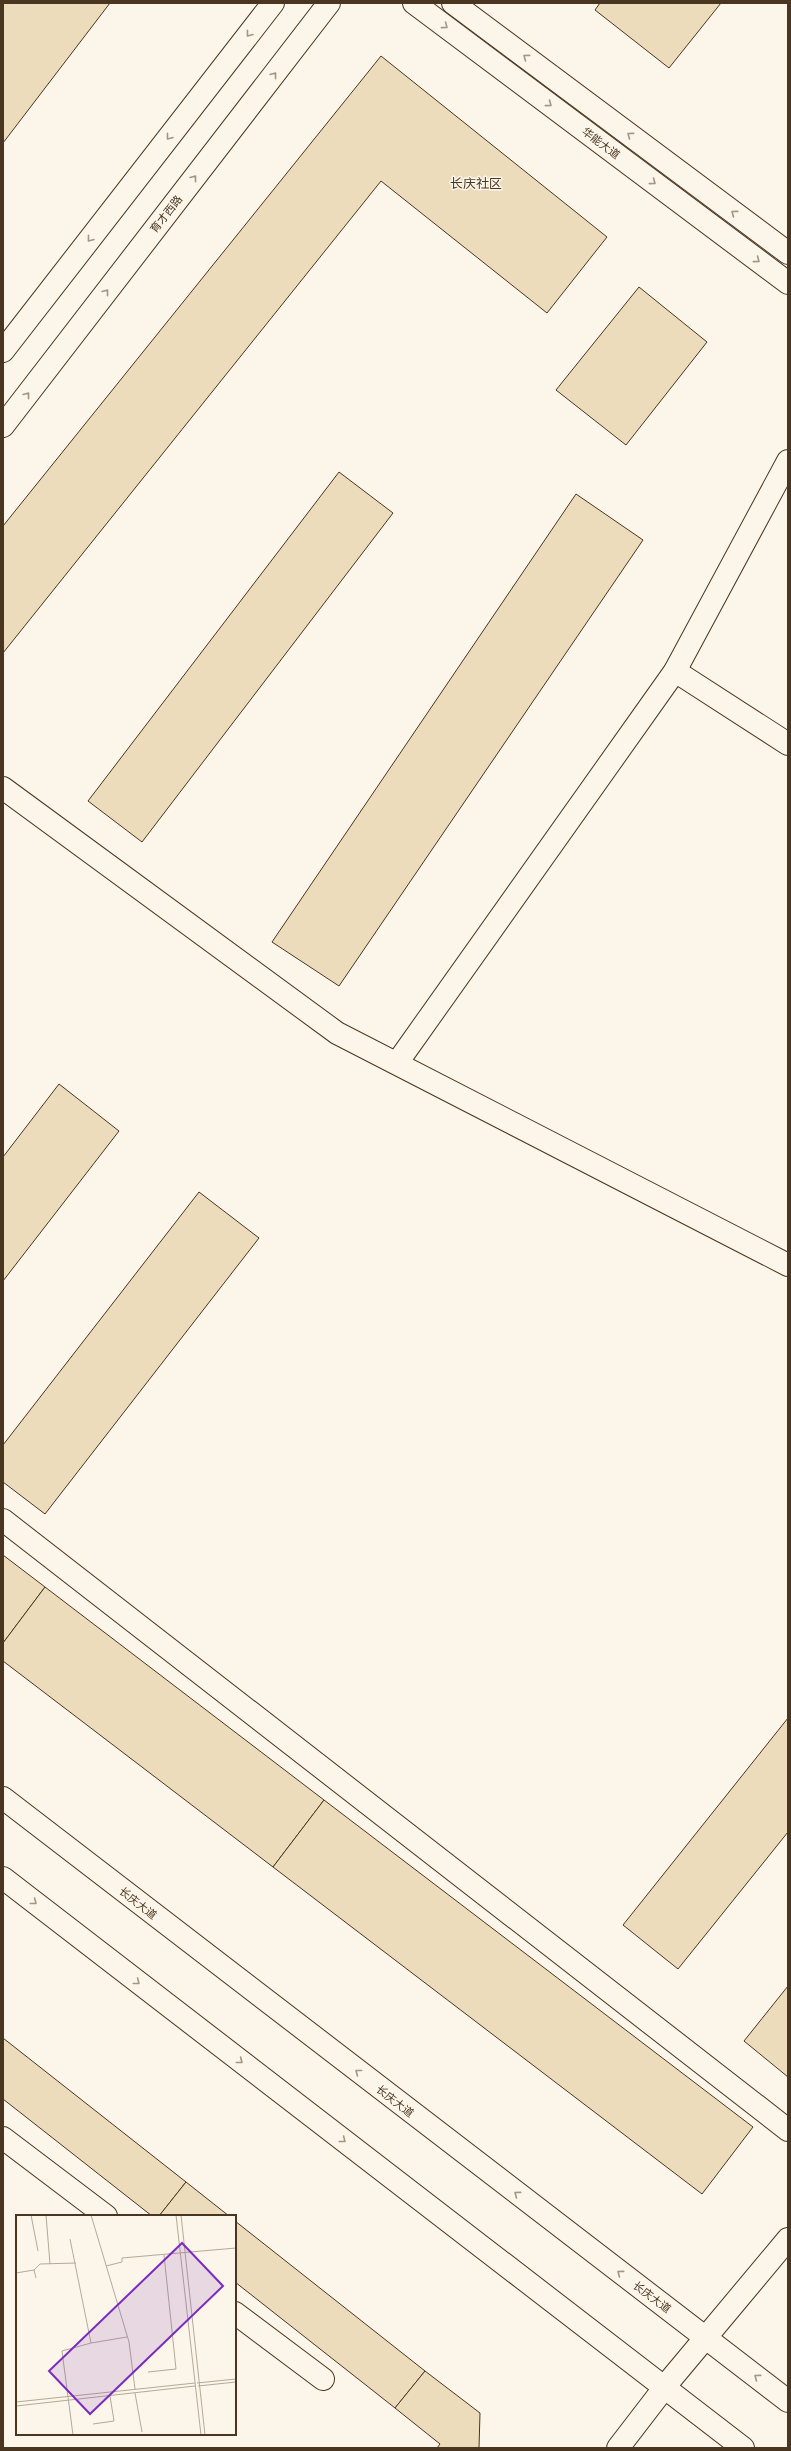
<svg xmlns="http://www.w3.org/2000/svg" width="791" height="2451" viewBox="0 0 791 2451" font-family="'Titillium Web','Noto Sans SC',sans-serif">
<style>
.building{fill:#ecdcbc;stroke:#4a3520}
.lines{fill:none;stroke-linecap:round;stroke-linejoin:round}
.minor-casing{stroke:#4a3520;stroke-width:24}
.major-casing{stroke:#4a3520;stroke-width:24}
.minor{stroke:#fbf6e9;stroke-width:22}
.major{stroke:#fbf6e9;stroke-width:22}
.oneway{stroke:#a29684}
.labels{text-anchor:middle;dominant-baseline:central;stroke-width:3;stroke-linejoin:round;paint-order:stroke}
.street-label{font-size:11px;fill:#4a3520;stroke:#fbf6e9}
.quarter-label{font-size:13px;fill:#4a3520;stroke:#fbf6e9}
.inset-road{fill:none;stroke:#b4a999;stroke-width:1}
.view{fill:#7b2cbf;fill-opacity:0.15;stroke:#7b2cbf;stroke-width:2}
.inset-edge{fill:none;stroke:#4a3520;stroke-width:2}
</style>
<rect width="100%" height="100%" fill="#fbf6e9"/>
<g class="building">
<path d="M3,3h107l-107,140z"/>
<path d="M600,3h121l-52,65 -74,-58z"/>
<path d="M381,56l226,181 -60,76 -166,-132 -378,472v-127z"/>
<path d="M639,287l68,55 -81,103 -70,-55z"/>
<path d="M339,472l54,41 -251,329 -54,-41z"/>
<path d="M576,494l67,46 -304,446 -67,-44z"/>
<path d="M59,1084l60,47 -116,150v-124z"/>
<path d="M199,1192l60,46 -214,276 -42,-32v-37z"/>
<path d="M3,1555l42,32 -42,56z"/>
<path d="M45,1587l279,213 -51,67 -270,-206v-18z"/>
<path d="M788,1718v114l-110,137 -55,-44z"/>
<path d="M324,1800l429,327 -51,67 -429,-327z"/>
<path d="M788,1986v91l-44,-36z"/>
<path d="M3,2038l183,144 -27,34h-7l-149,-117z"/>
<path d="M186,2182l43,34h-70z"/>
<path d="M235,2221l190,150 -30,37 -160,-126z"/>
<path d="M425,2371l55,42 -1,35h-42l3,-4 -45,-36z"/>
</g>
<g class="lines">
<defs>
<g id="minor">
<path d="M414,3l374,280"/>
<path d="M453,3l335,250"/>
<path d="M675,671l113,73"/>
<path d="M3,788l334,245 451,232"/>
<path d="M397,1063l278,-392 113,-210"/>
<path d="M3,1520l785,610"/>
<path d="M3,2138l103,78"/>
<path d="M235,2313l88,66"/>
<path d="M618,2448l53,-69 117,-140"/>
</g>
<g id="major">
<path d="M3,351l270,-348"/>
<path d="M3,426l326,-423"/>
<path d="M3,1798l785,603"/>
<path d="M3,1878l740,570"/>
</g>
</defs>
<use href="#minor" class="minor-casing"/>
<use href="#major" class="major-casing"/>
<use href="#minor" class="minor"/>
<use href="#major" class="major"/>
</g>
<defs><path id="oneway-chevron" d="M-2-3.5L2.5 0L-2 3.5" fill="none" stroke-width="1.6" stroke-linecap="round" stroke-linejoin="round"/></defs>
<g class="oneway">
<use href="#oneway-chevron" transform="translate(445 26) rotate(37)"/>
<use href="#oneway-chevron" transform="translate(249 34) rotate(128)"/>
<use href="#oneway-chevron" transform="translate(526 57) rotate(-143)"/>
<use href="#oneway-chevron" transform="translate(274 75) rotate(-52)"/>
<use href="#oneway-chevron" transform="translate(549 104) rotate(37)"/>
<use href="#oneway-chevron" transform="translate(630 135) rotate(-143)"/>
<use href="#oneway-chevron" transform="translate(169 137) rotate(128)"/>
<use href="#oneway-chevron" transform="translate(194 178) rotate(-52)"/>
<use href="#oneway-chevron" transform="translate(653 182) rotate(37)"/>
<use href="#oneway-chevron" transform="translate(734 213) rotate(-143)"/>
<use href="#oneway-chevron" transform="translate(90 239) rotate(128)"/>
<use href="#oneway-chevron" transform="translate(757 260) rotate(37)"/>
<use href="#oneway-chevron" transform="translate(106 292) rotate(-52)"/>
<use href="#oneway-chevron" transform="translate(27 395) rotate(-52)"/>
<use href="#oneway-chevron" transform="translate(34 1902) rotate(38)"/>
<use href="#oneway-chevron" transform="translate(137 1982) rotate(38)"/>
<use href="#oneway-chevron" transform="translate(240 2061) rotate(38)"/>
<use href="#oneway-chevron" transform="translate(358 2072) rotate(-142)"/>
<use href="#oneway-chevron" transform="translate(343 2140) rotate(38)"/>
<use href="#oneway-chevron" transform="translate(517 2194) rotate(-143)"/>
<use href="#oneway-chevron" transform="translate(620 2273) rotate(-143)"/>
<use href="#oneway-chevron" transform="translate(757 2377) rotate(-143)"/>
</g>
<g class="labels">
<g class="street-label">
<text transform="translate(601 143) rotate(37)">华能大道</text>
<text transform="translate(166 214) rotate(-52)">育才西路</text>
<text transform="translate(138 1903) rotate(38)">长庆大道</text>
<text transform="translate(395 2101) rotate(38)">长庆大道</text>
<text transform="translate(652 2297) rotate(37)">长庆大道</text>
</g>
<g class="quarter-label">
<text x="476" y="183">长庆社区</text>
</g>
</g>
<g transform="translate(16 2215)">
<rect width="220" height="220" fill="#fbf6e9"/>
<path class="inset-road" d="M15,0l7,36M30,0l4,49M75,0l38,127 6,47M160,0l25,220M165,0l24,220M54,24l21,104M90,51l16,-4v-4l114,-10M0,58l18,-3M20,63l-2,-8 6,-6 36,-1M132,157l28,-3 -12,-114M181,168l39,-4M182,171l38,-4M119,178l7,39M0,187l179,-19M0,191l179,-20M77,209l21,-3 -4,-25M57,220l-11,-84 29,-8 36,-6"/>
<path class="view" d="M166,28l41,43 -133,128 -41,-43z"/>
<rect width="220" height="220" class="inset-edge"/>
</g>
<rect width="791" height="2451" fill="none" stroke="#4a3520" stroke-width="8"/>
</svg>
